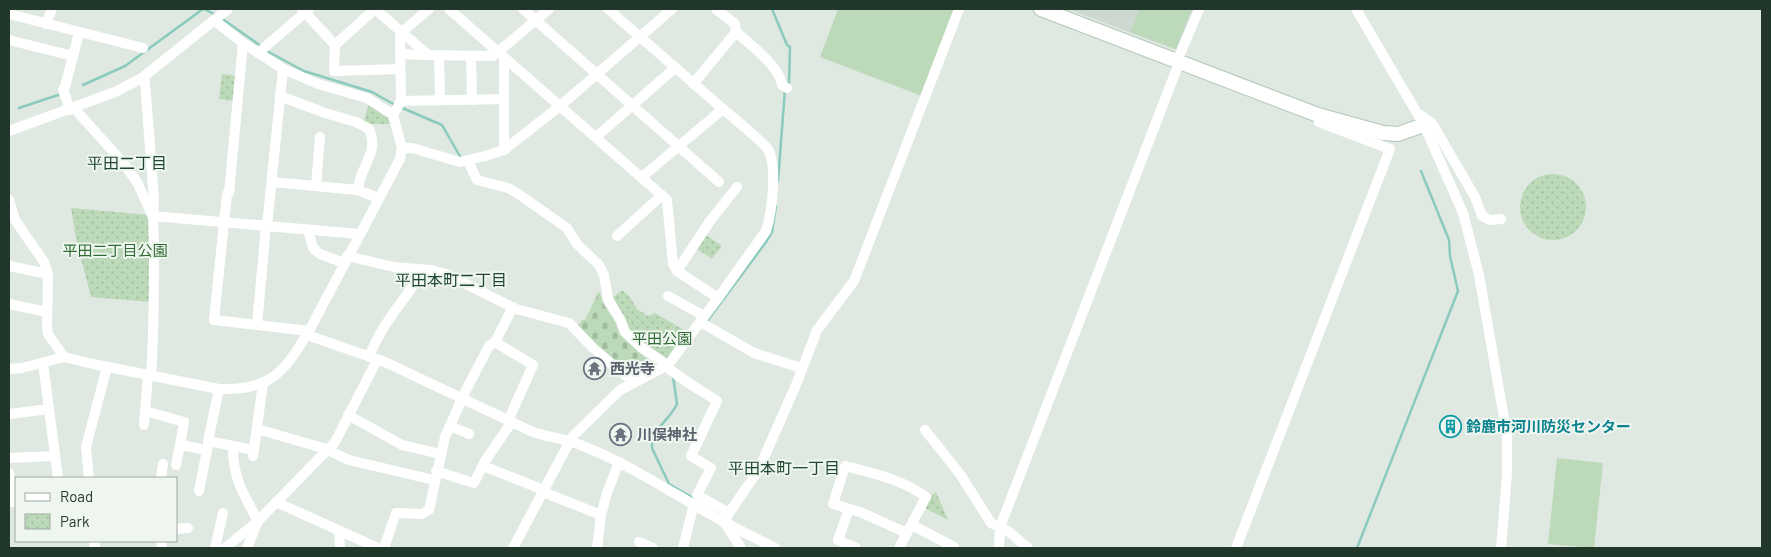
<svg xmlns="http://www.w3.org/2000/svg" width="1771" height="557" viewBox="0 0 1771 557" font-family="Barlow,'Noto Sans JP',sans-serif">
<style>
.built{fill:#cdd8d0}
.grass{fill:#bcd9b9}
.cemetery{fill:url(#cemetery-stones)}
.park{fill:url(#park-dots)}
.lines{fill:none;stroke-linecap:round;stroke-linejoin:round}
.stream{stroke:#8bcabe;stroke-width:2.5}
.secondary-casing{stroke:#b3c8b9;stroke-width:16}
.street{stroke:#fff;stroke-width:10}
.secondary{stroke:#fff;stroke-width:14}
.labels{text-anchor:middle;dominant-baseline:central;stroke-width:4;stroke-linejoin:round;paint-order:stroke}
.park-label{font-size:15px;fill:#2f6b32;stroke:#eff6f0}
.worship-label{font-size:15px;font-weight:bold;fill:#5b616d;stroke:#eff6f0;text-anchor:start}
.culture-label{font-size:15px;font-weight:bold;fill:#0d838f;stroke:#eff6f0;text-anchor:start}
.neighbourhood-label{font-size:16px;fill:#1f4730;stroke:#eff6f0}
</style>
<defs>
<pattern id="cemetery-stones" width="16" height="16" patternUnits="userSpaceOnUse" patternTransform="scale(1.25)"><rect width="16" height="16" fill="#bcd9b9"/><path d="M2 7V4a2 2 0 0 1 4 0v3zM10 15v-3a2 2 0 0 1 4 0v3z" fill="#a1bb9f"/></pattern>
<pattern id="park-dots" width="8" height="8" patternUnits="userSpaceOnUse" patternTransform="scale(1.25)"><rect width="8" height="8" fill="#bcd9b9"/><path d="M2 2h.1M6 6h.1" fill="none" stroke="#a1bb9f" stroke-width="1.8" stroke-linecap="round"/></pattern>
</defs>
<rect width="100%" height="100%" fill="#dfe9e1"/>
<path class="built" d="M1068,9h128l-17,42z"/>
<g class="grass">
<path d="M838,9h117l-33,87 -102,-39z"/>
<path d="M1140,9h51l-15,40 -46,-17z"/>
<path d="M1557,458l46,5 -9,85 -46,-4z"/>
</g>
<path class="cemetery" d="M599,291l5,14 12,18 3,11 26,23 12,8 -23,13 -10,-7 -47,-44 5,-7h3z"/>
<g class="park">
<path d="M222,74l15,2 -3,25 -15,-2z"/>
<path d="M369,103l18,12 3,9h-21l-5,-3z"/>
<circle cx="1553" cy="207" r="33"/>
<path d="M71,208l77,7 2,12v75l-59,-5 -14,-54z"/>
<path d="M706,235l16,11 -10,13 -15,-10z"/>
<path d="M622,290l7,6 8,13 11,7 7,-3 34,20 -21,27 -41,-28 -17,-32z"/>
<path d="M936,492l12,28 -23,-12 6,-12z"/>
</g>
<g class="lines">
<g class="stream">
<path d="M204,9l12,6"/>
<path d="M772,9l15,36 3,2 -1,36 -1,1"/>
<path d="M221,18l40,28"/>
<path d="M265,50l39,21 68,21 23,13"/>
<path d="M83,85l42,-19 78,-57"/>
<path d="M400,107l42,18 19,33"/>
<path d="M19,108l39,-13"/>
<path d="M778,181l7,-92"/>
<path d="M708,320l58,-78 6,-10 4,-26"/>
<path d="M673,376l4,28c-7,16 -26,25 -25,44l17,36 26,15"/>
<path d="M1357,548l101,-257 -8,-35 -1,-16 -28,-69"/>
</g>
<defs>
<path id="secondary" d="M1041,9l277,106 65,18 15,1 26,-9"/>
</defs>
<use href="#secondary" class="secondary-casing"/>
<g class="street">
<path d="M302,9l33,36 -1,26 66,-2"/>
<path d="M375,9l53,46 65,1 56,-47"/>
<path d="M449,9l218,191 6,64 4,7 41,27 -50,67 -48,25 -48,47 -59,111"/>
<path d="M523,9l196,173"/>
<path d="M608,9l115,100 -81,68"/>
<path d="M1356,9l68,116 39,88 16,62 28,160v39l-6,74"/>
<path d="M9,14l134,34"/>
<path d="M46,24l6,-15"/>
<path d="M736,32c14,12 44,35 46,53l5,3"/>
<path d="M9,40l64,16"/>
<path d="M243,43l-14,150 -2,1 -13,126 43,5 9,-99"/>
<path d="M335,45l40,-36"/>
<path d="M258,53l51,-44"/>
<path d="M400,54l28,1"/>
<path d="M439,56l1,44"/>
<path d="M471,56l1,44"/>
<path d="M504,57v93"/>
<path d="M1177,61l22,-52"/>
<path d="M142,78l3,4 9,117c-2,18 0,36 0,54 0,41 0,82 -3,123"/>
<path d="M693,84l43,-52 -1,-8 -19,-15"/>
<path d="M280,96l45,17 31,9 13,7c11,24 -9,36 -11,61"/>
<path d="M401,101l103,-2"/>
<path d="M74,108l51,57 12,17 15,33"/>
<path d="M70,110l-7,-21 2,-2 14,-54"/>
<path d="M1419,114l13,9 43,74 7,19 8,4 11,-1"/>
<path d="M393,115l8,-14 -1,-64 2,-5 27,-23"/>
<path d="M9,131l106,-39 27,-14 86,-69"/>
<path d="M596,137l79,-69"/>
<path d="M402,148h10l48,14 25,-6 19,-6 56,-44 112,-97"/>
<path d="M468,161l9,19 31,8 9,5 50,35 10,16 22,21 5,10 4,24 13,22 4,11 17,16 21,14c7,11 42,31 54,39l-26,55 20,12 -14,27 32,18"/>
<path d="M272,182l86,8 20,8"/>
<path d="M316,186l4,-49"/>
<path d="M9,200l6,20 29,42 4,12 -1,52 1,8 16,23"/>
<path d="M152,216l207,18"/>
<path d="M267,226l16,-157"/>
<path d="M308,230l5,18 7,6 24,9"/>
<path d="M617,236l45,-41"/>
<path d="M347,256l47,11 37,3 15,4 70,35 53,14 24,25 40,34"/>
<path d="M9,266l39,8"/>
<path d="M677,271l33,-50 27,-34"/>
<path d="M668,296l36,20"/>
<path d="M718,298l48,-67c6,-18 11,-63 3,-80 -4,-8 -37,-34 -46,-42"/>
<path d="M9,304l38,8"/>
<path d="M700,322l54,31 47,15"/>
<path d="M257,325l52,6"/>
<path d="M307,335l78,27 148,70c14,5 33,7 45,12 52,20 97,51 146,78 16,9 34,17 51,26"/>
<path d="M495,342l38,23 -25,56"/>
<path d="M369,357c12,-32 36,-58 55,-87"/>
<path d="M43,363l15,115"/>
<path d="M9,369l13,-1 42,-11 29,7 126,25c52,2 65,-17 90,-58l91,-172 2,-11 -9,-33 -26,-17 -49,-14 -35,-15 -40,-26 -28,-22"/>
<path d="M148,375l-3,36 39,11 -4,23 27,5"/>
<path d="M219,389l-11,52 25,5c-1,31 11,49 25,75l-11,27"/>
<path d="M9,414l40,-5"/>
<path d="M348,415l54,30 38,9"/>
<path d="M144,425l1,-14"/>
<path d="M450,426l19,8"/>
<path d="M257,429l66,19 26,12 85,20"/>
<path d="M925,430l35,44 31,49 17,8 20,17"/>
<path d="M233,446l20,4"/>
<path d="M253,456l10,-73"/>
<path d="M9,458l46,-2"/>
<path d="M176,465l4,-20"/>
<path d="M483,466l61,24"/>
<path d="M436,471l38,12 11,-22 26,-38"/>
<path d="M9,473l4,29h3"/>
<path d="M89,478l-3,-31 21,-80"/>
<path d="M161,478l2,-14"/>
<path d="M199,491l9,-46"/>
<path d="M543,492l58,23"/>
<path d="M276,502l102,46"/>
<path d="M849,509l-11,31 18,8"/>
<path d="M725,523l4,-10 29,-42 38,-86 21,-55 37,-49 105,-272"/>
<path d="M725,523l16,25"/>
<path d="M912,525l42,22"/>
<path d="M176,529l12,-1"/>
<path d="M339,531l1,17"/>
<path d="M94,541l1,7"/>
<path d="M161,541l1,7"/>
<path d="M639,542l14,6"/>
<path d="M215,548l8,-35"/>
<path d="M225,548l33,-27 77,-79 42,-82"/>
<path d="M384,548l12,-35 26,1 7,-4 16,-73 20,-45 24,-46 6,-4 18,-35"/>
<path d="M597,548l4,-33 6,-22 12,-31"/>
<path d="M683,548l11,-44"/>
<path d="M899,548l27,-51c-22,-17 -54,-24 -81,-31l-12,38 27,8 47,21"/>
<path d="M999,548l1,-21 179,-464"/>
<path d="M1236,548l154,-399 -71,-27 -1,-7"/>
</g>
<use href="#secondary" class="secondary"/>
</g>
<defs>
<symbol id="temple-ring" viewBox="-11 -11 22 22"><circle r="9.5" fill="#eff6f0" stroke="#6b7280" stroke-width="1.5"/><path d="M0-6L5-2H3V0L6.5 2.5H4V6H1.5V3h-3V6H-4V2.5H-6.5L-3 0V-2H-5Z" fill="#6b7280"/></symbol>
<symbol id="building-ring" viewBox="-11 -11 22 22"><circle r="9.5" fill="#eff6f0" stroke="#0f9aa8" stroke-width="1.5"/><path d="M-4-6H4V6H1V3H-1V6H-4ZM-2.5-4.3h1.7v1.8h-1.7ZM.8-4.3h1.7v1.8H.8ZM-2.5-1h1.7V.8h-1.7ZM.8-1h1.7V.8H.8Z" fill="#0f9aa8"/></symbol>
</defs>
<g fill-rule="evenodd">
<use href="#temple-ring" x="582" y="356" width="25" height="25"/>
<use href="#building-ring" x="1438" y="414" width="25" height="25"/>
<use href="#temple-ring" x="608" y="422" width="25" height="25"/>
</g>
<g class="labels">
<g class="park-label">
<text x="115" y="250">平田二丁目公園</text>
<text x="662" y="338">平田公園</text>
</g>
<g class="worship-label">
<text x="610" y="368">西光寺</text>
<text x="637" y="434">川俣神社</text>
</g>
<g class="culture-label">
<text x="1466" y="426">鈴鹿市河川防災センター</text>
</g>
<g class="neighbourhood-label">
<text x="127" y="162">平田二丁目</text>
<text x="451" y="279">平田本町二丁目</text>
<text x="784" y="467">平田本町一丁目</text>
</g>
</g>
<rect width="1771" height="557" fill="none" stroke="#21372a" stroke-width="20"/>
<rect x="15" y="477" width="162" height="65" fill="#eff6f0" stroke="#9daaa1"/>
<rect x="25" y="493" width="25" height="8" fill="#ffffff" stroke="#9daaa1"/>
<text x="60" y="502" font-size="15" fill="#21372a">Road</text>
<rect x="25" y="514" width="25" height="15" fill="url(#park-dots)" stroke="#9daaa1"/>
<text x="60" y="527" font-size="15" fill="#21372a">Park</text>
</svg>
